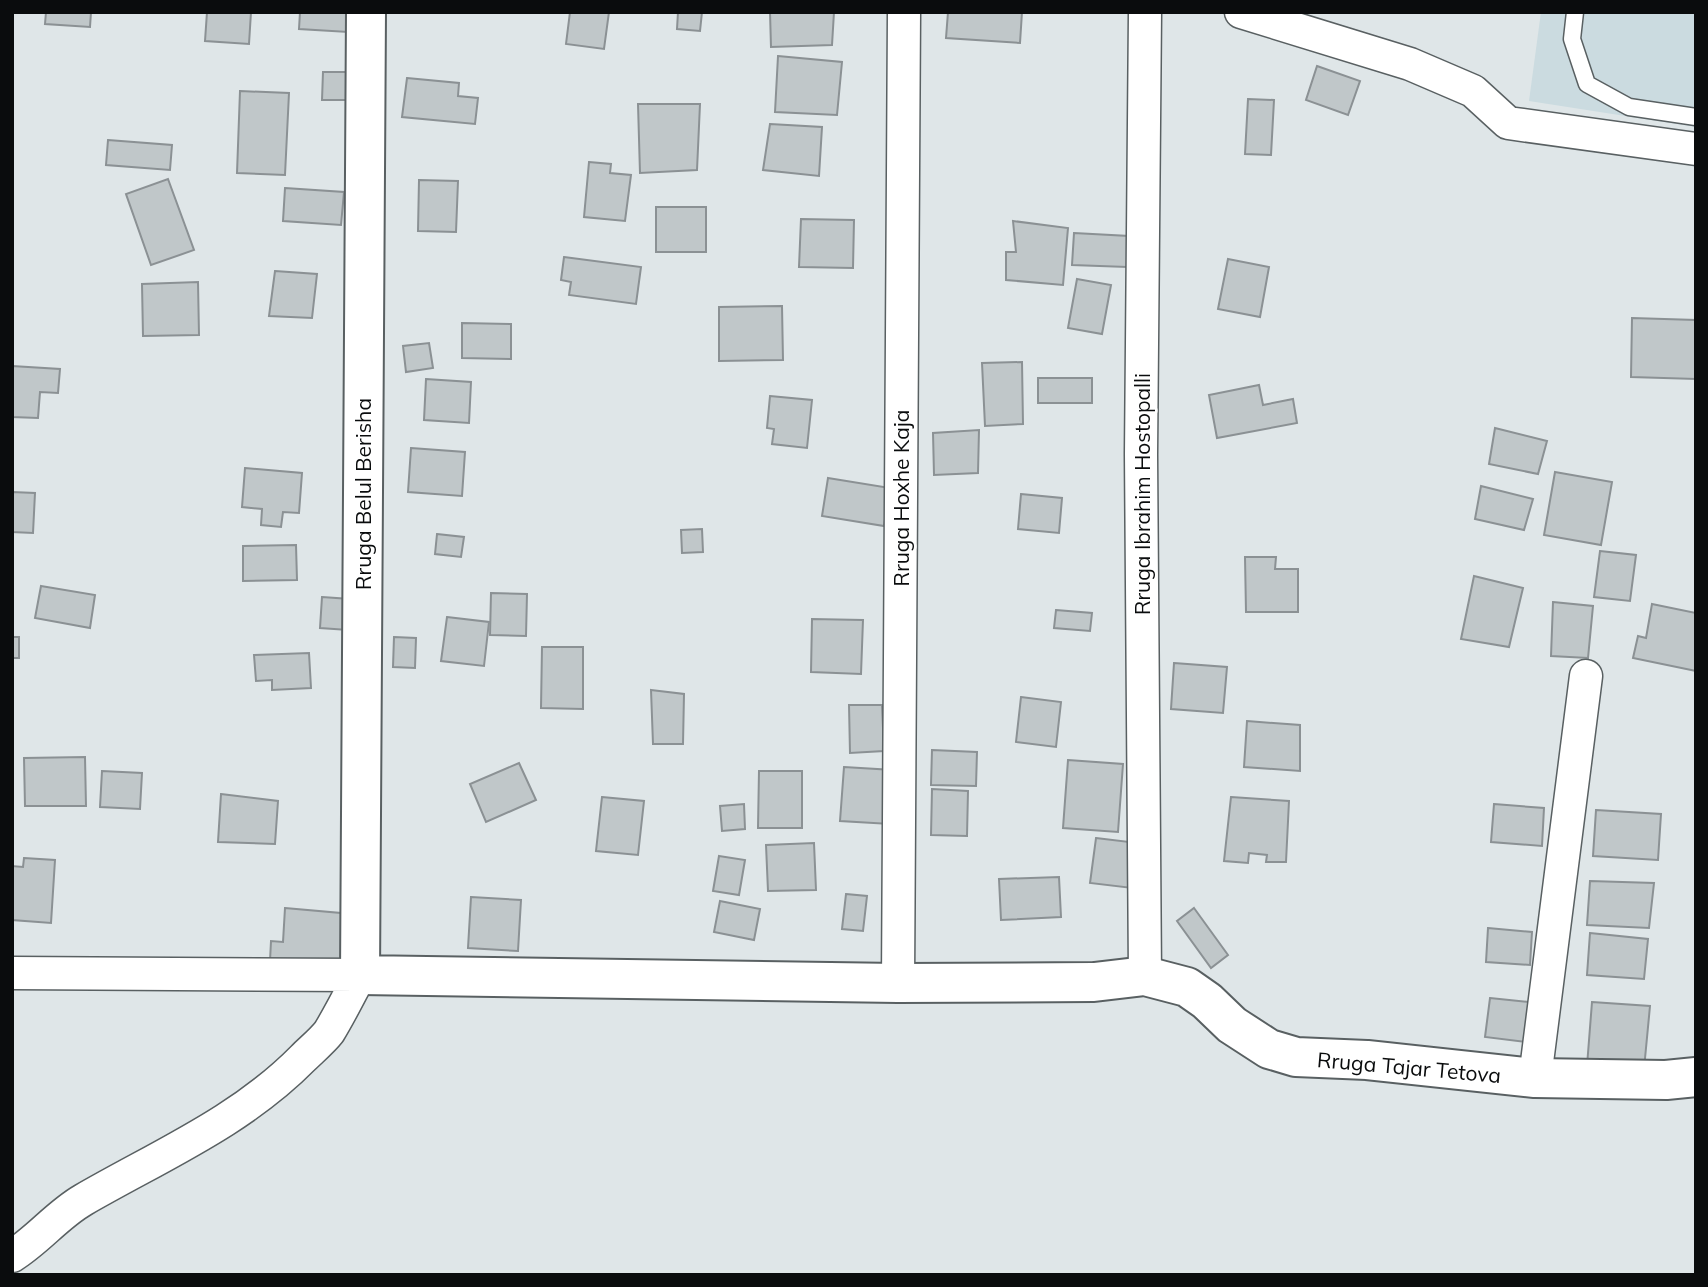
<svg xmlns="http://www.w3.org/2000/svg" width="1708" height="1287" viewBox="0 0 1708 1287" font-family="Mulish,sans-serif">
<style>
.built{fill:#cbdbe0}
.building{fill:#c0c7c9;stroke:#8b9194;stroke-width:2}
.lines{fill:none;stroke-linecap:round;stroke-linejoin:round}
.service-casing{stroke:#596062;stroke-width:19}
.minor-casing{stroke:#596062;stroke-width:35}
.tertiary-casing{stroke:#596062;stroke-width:42}
.service{stroke:#fff;stroke-width:16}
.minor{stroke:#fff;stroke-width:32}
.tertiary{stroke:#fff;stroke-width:38}
.labels{text-anchor:middle;dominant-baseline:central;stroke-width:5;stroke-linejoin:round;paint-order:stroke}
.street-label{font-size:21px;fill:#0a0c0d;stroke:#fff}
</style>
<rect width="100%" height="100%" fill="#dfe6e8"/>
<path class="built" d="M1541,12h155v115l-167,-26z"/>
<g class="building">
<path d="M46,12h45l-1,15 -45,-3z"/>
<path d="M207,12h44l-2,32 -44,-3z"/>
<path d="M300,12h49l-1,20 -49,-3z"/>
<path d="M570,12h39l-5,37 -38,-5z"/>
<path d="M678,12h24l-2,19 -23,-2z"/>
<path d="M770,12h64l-2,33 -61,2z"/>
<path d="M948,12h74l-2,31 -74,-5z"/>
<path d="M778,56l64,6 -5,53 -62,-3z"/>
<path d="M1317,66l43,15 -12,34 -42,-15z"/>
<path d="M323,72h25l-1,28h-25z"/>
<path d="M407,78l52,5 -1,13 20,2 -3,26 -73,-7z"/>
<path d="M240,91l49,2 -4,82 -48,-2z"/>
<path d="M1248,99l26,1 -3,55 -26,-1z"/>
<path d="M638,104h62l-3,66 -57,3z"/>
<path d="M770,124l52,3 -3,49 -56,-6z"/>
<path d="M108,140l64,5 -2,25 -64,-5z"/>
<path d="M589,162l22,2 -1,9 21,2 -6,46 -41,-4z"/>
<path d="M168,179l26,71 -43,15 -25,-71z"/>
<path d="M419,180l39,1 -2,51 -38,-1z"/>
<path d="M285,188l59,4 -3,33 -58,-4z"/>
<rect x="656" y="207" width="50" height="45"/>
<path d="M801,219l53,1 -1,48 -54,-1z"/>
<path d="M1013,221l55,7 -5,57 -57,-5v-28h10z"/>
<path d="M1074,233l55,3 -2,31 -55,-2z"/>
<path d="M564,257l77,10 -5,37 -67,-9 2,-13 -10,-2z"/>
<path d="M1228,259l41,8 -9,50 -42,-8z"/>
<path d="M275,271l42,3 -5,44 -43,-2z"/>
<path d="M1077,279l34,6 -9,49 -34,-6z"/>
<path d="M198,282l1,53 -56,1 -1,-52z"/>
<path d="M782,306l1,54 -64,1v-54z"/>
<path d="M1632,318l64,2v59l-65,-2z"/>
<path d="M462,323l49,1v35l-49,-1z"/>
<path d="M429,343l4,25 -27,4 -3,-26z"/>
<path d="M1022,362l1,62 -38,2 -3,-63z"/>
<path d="M12,366l48,3 -2,24 -18,-1 -2,26 -26,-1z"/>
<rect x="1038" y="378" width="54" height="25"/>
<path d="M426,379l45,3 -2,41 -45,-3z"/>
<path d="M1259,385l4,20 30,-6 4,24 -80,15 -8,-43z"/>
<path d="M770,396l42,4 -5,48 -35,-4 2,-15 -7,-1z"/>
<path d="M1495,428l52,13 -9,33 -49,-10z"/>
<path d="M979,430l-1,43 -44,2 -1,-42z"/>
<path d="M411,448l54,4 -3,44 -54,-4z"/>
<path d="M245,468l57,5 -3,40 -16,-1 -2,15 -20,-2 1,-16 -20,-2z"/>
<path d="M1555,472l57,10 -11,63 -57,-10z"/>
<path d="M828,478l62,10 -6,38 -62,-10z"/>
<path d="M1481,486l52,13 -9,31 -49,-11z"/>
<path d="M12,492l23,1 -2,40 -21,-1z"/>
<path d="M1021,494l41,4 -3,35 -41,-4z"/>
<path d="M702,529l1,23 -21,1 -1,-23z"/>
<path d="M437,534l27,3 -3,20 -26,-3z"/>
<path d="M296,545l1,35 -54,1v-35z"/>
<path d="M1600,551l36,4 -6,46 -36,-4z"/>
<path d="M1245,557h31l-1,12h23v43h-52z"/>
<path d="M1474,576l49,12 -14,59 -48,-8z"/>
<path d="M41,586l54,9 -5,33 -55,-10z"/>
<path d="M491,593l36,1 -1,42 -36,-1z"/>
<path d="M322,597l28,2 -2,31 -28,-2z"/>
<path d="M1553,602l40,4 -5,52 -37,-2z"/>
<path d="M1652,604l44,9v58l-63,-13 5,-22 8,2z"/>
<path d="M1056,610l36,3 -2,18 -36,-3z"/>
<path d="M447,617l42,5 -5,44 -43,-5z"/>
<path d="M812,619l51,1 -2,54 -50,-2z"/>
<rect x="12" y="637" width="7" height="21"/>
<path d="M394,637l22,1 -1,30 -22,-1z"/>
<path d="M542,647h41v62l-42,-1z"/>
<path d="M309,653l2,35 -39,2v-10l-16,1 -2,-26z"/>
<path d="M1174,663l53,4 -4,46 -52,-4z"/>
<path d="M651,690l33,4 -1,50h-30z"/>
<path d="M1021,697l40,5 -5,45 -40,-5z"/>
<path d="M849,705h33l2,46 -34,2z"/>
<path d="M1247,721l53,4v46l-56,-4z"/>
<path d="M932,750l45,2 -1,34 -45,-1z"/>
<path d="M85,757l1,49h-61l-1,-48z"/>
<path d="M1068,760l55,4 -5,68 -55,-4z"/>
<path d="M519,763l17,37 -50,22 -16,-38z"/>
<path d="M844,767l49,3 -3,54 -50,-3z"/>
<path d="M102,771l40,2 -2,36 -40,-2z"/>
<path d="M759,771h43v57h-44z"/>
<path d="M932,789l36,2 -1,45 -36,-1z"/>
<path d="M221,794l57,7 -3,43 -57,-2z"/>
<path d="M602,797l42,4 -6,54 -42,-4z"/>
<path d="M1231,797l58,4 -3,61h-20l1,-7 -18,-2 -1,10 -24,-2z"/>
<path d="M744,804l1,25 -23,2 -2,-25z"/>
<path d="M1494,804l50,4 -2,38 -51,-4z"/>
<path d="M1596,810l65,4 -3,46 -65,-4z"/>
<path d="M1096,838l42,5 -6,45 -42,-5z"/>
<path d="M814,843l2,47 -48,1 -2,-46z"/>
<path d="M719,856l26,4 -6,35 -26,-4z"/>
<path d="M24,858l31,2 -4,63 -39,-3v-54l11,1z"/>
<path d="M1059,877l2,40 -60,3 -2,-41z"/>
<path d="M1590,881l64,2 -5,45 -62,-3z"/>
<path d="M846,894l21,2 -4,35 -21,-2z"/>
<path d="M471,897l50,3 -3,51 -50,-3z"/>
<path d="M720,901l40,8 -6,31 -40,-8z"/>
<path d="M285,908l67,6 -5,54 -77,-7 1,-20 12,1z"/>
<path d="M1194,908l34,47 -17,13 -34,-47z"/>
<path d="M1488,928l44,4 -2,33 -44,-3z"/>
<path d="M1590,933l58,6 -4,40 -57,-4z"/>
<path d="M1490,998l49,5 -5,40 -49,-6z"/>
<path d="M1592,1002l58,4 -6,63 -57,-3z"/>
</g>
<g class="lines">
<defs>
<path id="service" d="M1575,12l-3,27 15,45 42,23 67,10"/>
<g id="minor">
<path d="M1145,12l-4,442 4,522"/>
<path d="M1241,12l169,52 63,27 35,32 188,26"/>
<path d="M12,973l348,2c-10,19 -20,39 -31,57 -7,9 -18,18 -26,26 -63,64 -144,98 -220,142 -26,15 -45,40 -71,56"/>
<path d="M898,983l6,-971"/>
<path d="M1535,1078l51,-402"/>
</g>
<path id="tertiary" d="M366,12l-6,963 538,8 196,-1 51,-6 42,11 20,14 25,24 37,24 27,8 71,3 168,18 131,2 30,-3"/>
</defs>
<use href="#service" class="service-casing"/>
<use href="#minor" class="minor-casing"/>
<use href="#tertiary" class="tertiary-casing"/>
<use href="#service" class="service"/>
<use href="#minor" class="minor"/>
<use href="#tertiary" class="tertiary"/>
</g>
<g class="labels">
<g class="street-label">
<text transform="translate(363 494) rotate(-90)">Rruga Belul Berisha</text>
<text transform="translate(1142 494) rotate(-90)">Rruga Ibrahim Hostopalli</text>
<text transform="translate(901 498) rotate(-90)">Rruga Hoxhe Kaja</text>
<text transform="translate(1409 1067) rotate(5)">Rruga Tajar Tetova</text>
</g>
</g>
<rect width="1708" height="1287" fill="none" stroke="#0a0c0d" stroke-width="28"/>
</svg>
